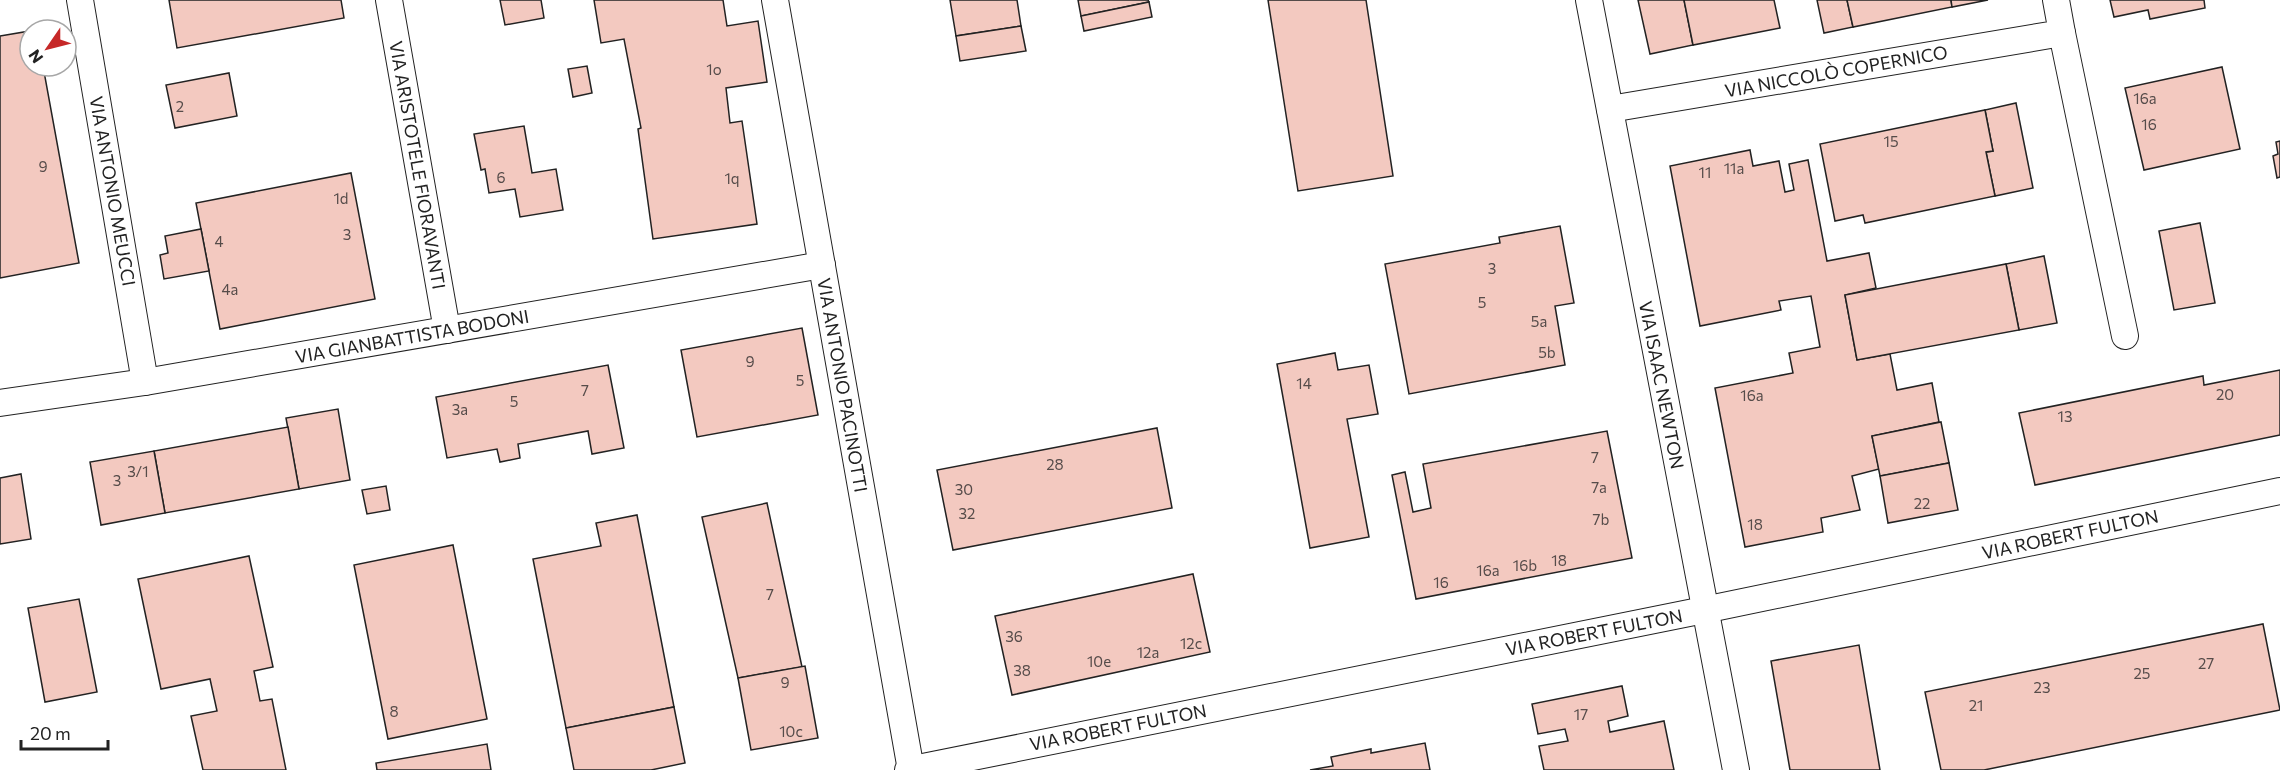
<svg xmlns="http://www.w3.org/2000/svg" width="2280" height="770" viewBox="0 0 2280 770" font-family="Commissioner,sans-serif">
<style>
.building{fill:#f3c9c0;stroke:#222;stroke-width:1.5}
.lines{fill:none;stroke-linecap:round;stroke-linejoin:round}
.minor-casing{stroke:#222;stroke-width:28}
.minor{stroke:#fff;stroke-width:26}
.labels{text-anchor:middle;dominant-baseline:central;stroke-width:4.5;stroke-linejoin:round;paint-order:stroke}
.number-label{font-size:15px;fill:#564c4a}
.street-label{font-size:18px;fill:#222;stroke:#fff}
</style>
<rect width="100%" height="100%" fill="#fff"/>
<g class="building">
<path d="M169,0h172l3,18 -167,30z"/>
<path d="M500,0h41l3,18 -39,7z"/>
<path d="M594,0h129l4,26 31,-5 9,61 -41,6 4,35 12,-2 15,103 -104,15 -15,-110 3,-1 -17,-89 -23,4z"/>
<path d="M950,0h67l4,26 -65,10z"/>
<path d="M1078,0h70l1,2 -68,14z"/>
<path d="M1268,0h98l27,176 -95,15z"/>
<path d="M1638,0h46l9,45 -43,9z"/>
<path d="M1684,0h90l6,28 -87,17z"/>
<path d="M1817,0h30l6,27 -29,6z"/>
<path d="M1847,0h104l1,7 -99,20z"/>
<path d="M1951,0h37l-36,7z"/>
<path d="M2110,0h94l1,8 -55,11 -2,-9 -34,7z"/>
<path d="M1149,2l3,15 -68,14 -3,-15z"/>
<path d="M1021,26l5,25 -66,10 -4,-25z"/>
<path d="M30,31v35h13l36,197 -79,15v-242z"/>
<path d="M587,66l5,27 -19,4 -5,-28z"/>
<path d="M2222,67l18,82 -96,21 -19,-82z"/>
<path d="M229,73l8,43 -62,12 -9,-43z"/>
<path d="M2016,103l17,85 -38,8 -9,-44 7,-1 -8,-41z"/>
<path d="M1985,110l8,41 -7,1 9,44 -130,27 -2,-8 -28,6 -15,-77z"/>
<path d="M524,126l8,47 24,-4 7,41 -43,7 -5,-28 -26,4 -4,-24 -4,1 -7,-36z"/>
<path d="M2280,141v36l-3,1 -4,-22 5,-2 -2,-12z"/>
<path d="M1750,150l3,16 26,-5 6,31 9,-2 -5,-26 19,-4 19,101 42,-8 7,35 -31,7 12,65 33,-6 7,36 35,-7 7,39 -67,14 7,33 -27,7 8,34 -39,8 2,14 -78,15 -30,-159 78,-15 -4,-20 31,-6 -9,-51 -32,5 2,9 -81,16 -30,-160z"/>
<path d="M351,173l24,126 -155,30 -24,-126z"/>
<path d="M2200,223l15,80 -41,7 -15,-79z"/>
<path d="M1560,226l14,77 -19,3 10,59 -156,29 -24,-130 115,-21 -1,-6z"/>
<path d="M201,229l8,42 -45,8 -4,-24 8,-2 -3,-17z"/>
<path d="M2044,256l13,67 -38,7 -13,-66z"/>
<path d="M2006,264l13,66 -162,30 -12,-65z"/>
<path d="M802,328l16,87 -121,22 -16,-87z"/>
<path d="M1335,353l3,17 31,-5 9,49 -31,5 22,118 -59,11 -33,-184z"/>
<path d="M608,365l16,83 -32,6 -4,-23 -70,13 2,14 -20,4 -3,-13 -50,9 -11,-61z"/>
<path d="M2280,370v65l-245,50 -16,-72 184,-37 1,9z"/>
<path d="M338,409l12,71 -51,9 -13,-71z"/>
<path d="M1941,422l8,41 -69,13 -8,-40z"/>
<path d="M288,427l11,62 -134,24 -11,-62z"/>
<path d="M1157,428l15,80 -219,42 -16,-80z"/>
<path d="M1607,431l25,127 -216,41 -24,-124 13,-3 8,40 18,-4 -8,-44z"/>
<path d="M154,451l11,62 -64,12 -11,-63z"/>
<path d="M1949,463l9,47 -70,13 -8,-47z"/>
<path d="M21,474l10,65 -31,5v-66z"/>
<path d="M386,486l4,24 -23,4 -5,-24z"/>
<path d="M767,503l35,164 -64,11 -36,-161z"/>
<path d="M637,515l37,192 -108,21 -33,-169 68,-13 -5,-23z"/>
<path d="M453,545l34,174 -99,20 -34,-174z"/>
<path d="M249,556l24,111 -19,4 6,30 12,-2 14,71h-83l-12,-54 26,-5 -7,-32 -49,10 -23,-110z"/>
<path d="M1193,574l17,78 -198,43 -17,-79z"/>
<path d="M79,599l18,93 -52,10 -17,-94z"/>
<path d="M2263,624l17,86 -296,60h-43l-16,-78z"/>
<path d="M1859,645l21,125h-90l-19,-109z"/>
<path d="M805,666l13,72 -67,12 -13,-72z"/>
<path d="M1622,686l6,30 -20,5 2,11 54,-11 10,49h-130l-5,-24 29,-5 -3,-12 -27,5 -6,-30z"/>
<path d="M674,707l11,56 -34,7h-77l-8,-42z"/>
<path d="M1425,743l5,27h-120l23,-4 -2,-9 40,-8v4z"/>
<path d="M487,744l4,26h-114l-1,-7z"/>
</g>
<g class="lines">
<defs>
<g id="minor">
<path d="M80,0l65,382"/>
<path d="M389,0l58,330"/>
<path d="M775,0l136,770"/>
<path d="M1589,0l147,770"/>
<path d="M2062,33l63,303"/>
<path d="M1610,109l452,-76 -6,-33"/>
<path d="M0,403l145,-21 677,-117"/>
<path d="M908,770l796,-160 576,-119"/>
</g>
</defs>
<use href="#minor" class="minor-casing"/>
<use href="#minor" class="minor"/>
</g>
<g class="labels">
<g class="number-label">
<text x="714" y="69">1o</text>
<text x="2145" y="98">16a</text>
<text x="180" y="106">2</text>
<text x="2149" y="124">16</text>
<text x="1891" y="141">15</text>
<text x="43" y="166">9</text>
<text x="1734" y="168">11a</text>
<text x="1705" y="172">11</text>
<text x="501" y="177">6</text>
<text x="732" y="178">1q</text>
<text x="341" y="198">1d</text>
<text x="347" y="234">3</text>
<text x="219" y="241">4</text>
<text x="1492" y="268">3</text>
<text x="230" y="289">4a</text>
<text x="1482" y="302">5</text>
<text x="1539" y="321">5a</text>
<text x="1547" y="352">5b</text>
<text x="750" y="361">9</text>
<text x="800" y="380">5</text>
<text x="1304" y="383">14</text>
<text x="585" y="390">7</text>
<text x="2225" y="394">20</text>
<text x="1752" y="395">16a</text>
<text x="514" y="401">5</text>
<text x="460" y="409">3a</text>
<text x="2065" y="416">13</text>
<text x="1595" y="457">7</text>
<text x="1055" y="464">28</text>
<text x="138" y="471">3/1</text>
<text x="117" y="480">3</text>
<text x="1599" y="487">7a</text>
<text x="964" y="489">30</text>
<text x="1922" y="503">22</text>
<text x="967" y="513">32</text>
<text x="1601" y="519">7b</text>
<text x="1755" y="524">18</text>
<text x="1559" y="560">18</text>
<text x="1525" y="565">16b</text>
<text x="1488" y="570">16a</text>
<text x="1441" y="582">16</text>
<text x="770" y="594">7</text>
<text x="1014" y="636">36</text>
<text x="1191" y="643">12c</text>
<text x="1148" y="652">12a</text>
<text x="1099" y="661">10e</text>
<text x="2206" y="663">27</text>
<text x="1022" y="670">38</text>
<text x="2142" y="673">25</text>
<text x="785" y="682">9</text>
<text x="2042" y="687">23</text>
<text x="1976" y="705">21</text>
<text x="394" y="711">8</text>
<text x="1581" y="714">17</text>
<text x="791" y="731">10c</text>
</g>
<g class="street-label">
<text transform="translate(1836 71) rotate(-10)">VIA NICCOLÒ COPERNICO</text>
<text transform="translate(418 165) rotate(80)">VIA ARISTOTELE FIORAVANTI</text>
<text transform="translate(113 191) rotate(80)">VIA ANTONIO MEUCCI</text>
<text transform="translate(412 336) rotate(-10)">VIA GIANBATTISTA BODONI</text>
<text transform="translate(843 385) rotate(80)">VIA ANTONIO PACINOTTI</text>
<text transform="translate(1662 385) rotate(79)">VIA ISAAC NEWTON</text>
<text transform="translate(2070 534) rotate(-12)">VIA ROBERT FULTON</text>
<text transform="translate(1594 632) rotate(-11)">VIA ROBERT FULTON</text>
<text transform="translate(1118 727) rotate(-11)">VIA ROBERT FULTON</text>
</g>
</g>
<g transform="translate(48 48) rotate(235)"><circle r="28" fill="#ffffff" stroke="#a7a7a7" stroke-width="1.5"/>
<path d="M0-4.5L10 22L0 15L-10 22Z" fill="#c62828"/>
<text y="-9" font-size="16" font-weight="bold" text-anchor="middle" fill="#222222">N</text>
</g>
<path d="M21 740v9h87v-9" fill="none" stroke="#222222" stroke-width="3"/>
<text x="30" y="740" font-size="18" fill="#222222" stroke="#ffffff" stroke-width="4.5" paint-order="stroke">20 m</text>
</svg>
